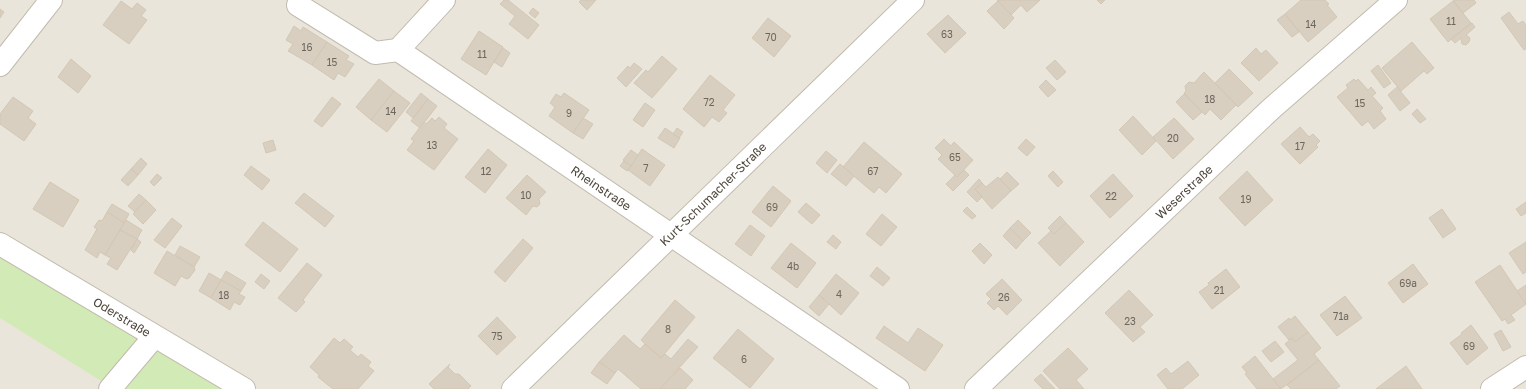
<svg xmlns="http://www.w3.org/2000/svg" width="1526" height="389" viewBox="0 0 1526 389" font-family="'Golos Text',sans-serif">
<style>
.residential{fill:#eae5da}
.green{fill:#d2eab5}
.building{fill:#d8cfc1;stroke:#d3c7b4}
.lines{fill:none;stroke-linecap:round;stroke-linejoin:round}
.minor-casing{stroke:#c2bbae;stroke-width:24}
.minor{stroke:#fff;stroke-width:22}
.labels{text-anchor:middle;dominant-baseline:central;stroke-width:3;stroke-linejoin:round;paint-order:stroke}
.number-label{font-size:10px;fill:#6e675b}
.street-label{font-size:12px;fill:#4b4439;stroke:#fff}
</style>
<rect width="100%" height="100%" fill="#f6f3ec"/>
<rect class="residential" x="0" y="0" width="1526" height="389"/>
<path class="green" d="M0,255l223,134h-109l-3,-2 -111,-69z"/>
<g class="building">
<path d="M504,0h4l31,25 -11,14 -19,-15 6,-8 -15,-12z"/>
<path d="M581,0h15l-9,10 -8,-8z"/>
<path d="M997,0h43l-13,12 -6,-7 -10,10z"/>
<path d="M1097,0h8l-4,4z"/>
<path d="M1301,0h24l4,4 -2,1 10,12 -29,25 -23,-28z"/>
<path d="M1453,0h21l2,3 -13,10z"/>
<path d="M121,1l11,8 5,-6 9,7 -5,6 6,4 -18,24 -26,-19z"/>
<path d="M998,1l16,17 -10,11 -17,-18z"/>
<path d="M1453,1l18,22 -23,19 -18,-23z"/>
<path d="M533,8l6,5 -4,5 -6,-5z"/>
<path d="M0,9l4,3 -4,6z"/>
<path d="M1509,12l9,12 5,-3 3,4v24l-2,1 -23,-32z"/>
<path d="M1285,14l14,18 -7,5 -15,-17z"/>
<path d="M948,15l18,18 -21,20 -18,-19z"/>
<path d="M768,18l23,18 -17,21 -22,-19z"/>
<path d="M1472,23l3,4 -9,8 4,3 -1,4 -3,3 -4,-1 -1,-6 -6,5 -4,-4z"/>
<path d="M294,26l7,5 2,-4 24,15 -15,23 -24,-14 5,-7 -7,-4z"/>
<path d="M479,31l24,16 -17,28 -25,-16z"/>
<path d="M327,42l22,14 -3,4 8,4 -9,13 -7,-4 -4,7 -22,-15z"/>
<path d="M1412,42l22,26 -7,6 -3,-3 -23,20 -19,-23z"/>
<path d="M503,48l7,5 -8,14 -8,-5z"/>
<path d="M1256,48l5,6 5,-4 12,13 -19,18 -18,-18z"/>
<path d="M662,56l15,13 -25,29 -18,-15 12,-13 2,2z"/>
<path d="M71,59l20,17 -13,17 -20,-16z"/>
<path d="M1055,60l11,12 -9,8 -11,-12z"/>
<path d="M634,63l8,6 -16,18 -9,-9 11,-12 2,2z"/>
<path d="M1378,65l13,18 -7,5 -13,-17z"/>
<path d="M1229,69l24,24 -15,14 -23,-24z"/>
<path d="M1204,72l32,33 -15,15 -11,-11 -5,6 -21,-22 2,-2 -1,-5 4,-4 5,1z"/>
<path d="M710,75l25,20 -12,15 4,3 -8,9 -7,-5 -8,10 -21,-18z"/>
<path d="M379,79l15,12 -23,29 -15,-13z"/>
<path d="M1354,79l2,2 2,-2 10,11 3,-3 5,6 -4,3 11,12 -3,3 6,8 -12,10 -6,-8 -6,5 -25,-29 11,-9 -2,-3z"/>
<path d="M1046,80l10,10 -8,7 -9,-10z"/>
<path d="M1397,87l13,16 -10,8 -12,-16z"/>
<path d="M394,91l16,12 -23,29 -16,-12z"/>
<path d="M421,93l7,6 -15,19 -7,-6z"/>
<path d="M564,93l25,17 -16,23 -24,-17 6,-9 -5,-4 6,-9 5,3z"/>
<path d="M1184,94l18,18 -9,8 -17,-18z"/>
<path d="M13,97l20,14 -5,7 8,6 -12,17 -24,-17v-10z"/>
<path d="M332,97l9,7 -19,23 -8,-6z"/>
<path d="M428,99l9,7 -17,22 -9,-7z"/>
<path d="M645,103l10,7 -12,17 -10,-7z"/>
<path d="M1417,109l9,10 -6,4 -8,-9z"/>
<path d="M1133,116l23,25 -14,14 -23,-25z"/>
<path d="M439,117l8,7 -3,4 14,11 -24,31 -27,-20 7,-9 -3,-2 13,-17 2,2 6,-6 3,3z"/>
<path d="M583,118l10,6 -10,15 -10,-6z"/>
<path d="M1174,118l20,21 -21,20 -20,-22z"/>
<path d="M1300,127l9,10 4,-3 7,7 -4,4 2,2 -18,17 -19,-20z"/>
<path d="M665,128l15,10 -6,10 -16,-10z"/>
<path d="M677,128l6,4 -4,6 -6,-4z"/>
<path d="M944,139l7,7 3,-4 19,18 -16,17 -19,-18 4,-4 -7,-7z"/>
<path d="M1026,139l9,8 -8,9 -9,-8z"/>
<path d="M273,140l3,10 -10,3 -3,-10z"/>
<path d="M864,142l38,32 -16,19 -7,-6 -5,6 -31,-26z"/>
<path d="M488,149l19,16 -22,28 -20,-16z"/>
<path d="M642,149l23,16 -15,21 -22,-16z"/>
<path d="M631,150l7,5 -7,11 -8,-6z"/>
<path d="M826,151l11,9 -10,13 -11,-10z"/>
<path d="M141,158l6,6 -9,11 -7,-6z"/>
<path d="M624,161l7,5 -4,5 -7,-5z"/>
<path d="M840,164l14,12 -8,10 -15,-12z"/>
<path d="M251,166l19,14 -8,10 -18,-15z"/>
<path d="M131,169l7,6 -10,11 -7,-6z"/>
<path d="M964,170l5,5 -16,16 -7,-7 9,-9 2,2z"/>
<path d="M1053,171l10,11 -5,5 -10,-11z"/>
<path d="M1247,171l26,29 -28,26 -26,-28z"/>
<path d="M1007,172l12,12 -8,7 -11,-12z"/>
<path d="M157,174l5,4 -8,8 -4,-4z"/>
<path d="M1113,174l20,22 -23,22 -20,-22z"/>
<path d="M527,175l19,17 -7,7 1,5 -3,3 -4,-1 -7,9 -20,-17z"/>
<path d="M998,177l13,14 -19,18 -17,-20 7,-6 4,4z"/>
<path d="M979,179l3,4 -7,6 7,8 -5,5 -10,-10z"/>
<path d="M50,182l29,18 -16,27 -30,-18z"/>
<path d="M773,186l18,15 -20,26 -19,-15z"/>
<path d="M304,193l30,23 -9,11 -30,-24z"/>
<path d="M139,194l7,6 -11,12 -7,-6z"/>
<path d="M146,200l10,10 -13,14 -10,-10z"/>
<path d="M1526,202v11l-5,3 -5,-7z"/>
<path d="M806,203l14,12 -8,9 -14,-12z"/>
<path d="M112,204l17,10 -5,9 -17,-11z"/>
<path d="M967,207l9,9 -4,3 -9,-8z"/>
<path d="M1442,209l14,20 -13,9 -14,-20z"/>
<path d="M107,212l17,11 -19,32 -5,-3 -3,6 -12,-8 12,-21 -3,-2 5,-7 3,1z"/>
<path d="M882,214l15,13 -16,19 -15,-12z"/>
<path d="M1060,216l6,7 -12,11 -6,-6z"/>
<path d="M172,218l10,8 -17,22 -11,-8z"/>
<path d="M126,220l16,10 -5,9 -17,-9z"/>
<path d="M1018,220l13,13 -8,8 -13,-13z"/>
<path d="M263,222l35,27 -18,23 -35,-27z"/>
<path d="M1066,223l18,19 -24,24 -22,-23 13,-12 3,3z"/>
<path d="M750,225l15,11 -14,20 -16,-12z"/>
<path d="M1010,228l13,13 -7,8 -13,-13z"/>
<path d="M120,230l17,9 -20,31 -10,-6 4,-6 -6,-3z"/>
<path d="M833,235l8,7 -5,7 -9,-7z"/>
<path d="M137,239l4,3 -7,11 -3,-3z"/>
<path d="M523,239l10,9 -28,34 -11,-10z"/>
<path d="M1526,242v30l-3,2 -14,-21z"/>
<path d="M791,243l25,20 -19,25 -26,-20z"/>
<path d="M980,243l12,12 -8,9 -12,-13z"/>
<path d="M180,246l20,11 -6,10 -19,-12z"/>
<path d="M167,251l27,16 1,3 -6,8 -2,1 -6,-3 -6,10 -21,-13z"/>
<path d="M307,263l15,12 -19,25 2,2 -9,10 -18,-14z"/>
<path d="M1413,264l15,20 -25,19 -15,-20z"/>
<path d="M1500,265l26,39 -15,11 4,5 -7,4 -3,-5 -3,2 -27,-39z"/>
<path d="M877,267l13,11 -7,8 -13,-10z"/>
<path d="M1226,269l14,18 -28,22 -13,-17 10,-7 -1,-2z"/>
<path d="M226,271l20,12 -5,8 -20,-11z"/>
<path d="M209,273l12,7 -10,18 -12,-7z"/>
<path d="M261,274l9,7 -6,8 -9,-7z"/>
<path d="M836,274l23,19 -18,22 -22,-20z"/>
<path d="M1002,279l20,21 -15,15 -9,-9 -4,4 -7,-7 4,-4 -5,-5z"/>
<path d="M221,280l20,11 -2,3 6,3 -5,8 -6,-3 -4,8 -19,-12z"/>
<path d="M1526,285v19l-9,-13z"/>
<path d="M1129,290l24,25 -13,12 5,5 -12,10 -28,-29z"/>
<path d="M819,295l10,9 -10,12 -10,-9z"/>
<path d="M1345,296l17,22 -25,18 -17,-21z"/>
<path d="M675,300l20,17 -34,41 -20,-18z"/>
<path d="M1295,316l13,16 -13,10 -3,-4 -3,2 -11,-13 11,-9 1,2z"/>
<path d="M497,317l19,20 -19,18 -19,-19z"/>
<path d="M1471,325l17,23 -21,17 -17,-22 12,-9 -1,-1z"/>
<path d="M884,326l24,17 10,-15 25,17 -18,26 -49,-33z"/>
<path d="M738,329l36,30 -24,29 -37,-30z"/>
<path d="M1501,330l10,17 -8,4 -9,-17z"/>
<path d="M1308,332l13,16 -7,6 5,6 -38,29 -8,-10 25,-19 -13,-16 7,-6 3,4z"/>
<path d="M624,335l16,14 5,-5 16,14 4,-4 6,5 17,-20 10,8 -38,42h-19l-23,-20 -3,4 -16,-11z"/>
<path d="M334,338l6,5 4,-4 9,8 -3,3 8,7 3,-3 10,8 -3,4 6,5 -16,18h-25l-15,-12 1,-2 -9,-8z"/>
<path d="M1275,341l9,11 -13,10 -9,-11z"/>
<path d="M1068,348l20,21 -12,11 8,9h-24l-17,-18z"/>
<path d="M1255,356l18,23 8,10h-24l-12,-15 2,-1 -5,-6z"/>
<path d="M1319,360l21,26 -4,3h-45l-4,-4z"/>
<path d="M1188,361l11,14 -17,14h-14l-11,-14 9,-7 5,6z"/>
<path d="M599,362l16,11 -8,11 -16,-11z"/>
<path d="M450,364l-2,3 7,7h4l12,12 -3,3h-34l-5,-5z"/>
<path d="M1406,366l16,23h-46z"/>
<path d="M680,368l13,12 -8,9h-25z"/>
<path d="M1041,374l14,15h-12l-9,-9z"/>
</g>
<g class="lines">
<defs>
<g id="minor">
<path d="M298,5l77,48 23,-3 500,339"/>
<path d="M398,50l46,-50"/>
<path d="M0,65l51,-65"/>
<path d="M0,244l244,145"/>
<path d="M110,389l44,-52"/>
<path d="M513,389l400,-389"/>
<path d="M976,389l295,-280 125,-109"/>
<path d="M1492,389l34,-22"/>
</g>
</defs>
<use href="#minor" class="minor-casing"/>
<use href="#minor" class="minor"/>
</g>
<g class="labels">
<g class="number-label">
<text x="1451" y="21">11</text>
<text x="1311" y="24">14</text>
<text x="947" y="34">63</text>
<text x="771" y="37">70</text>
<text x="307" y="47">16</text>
<text x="482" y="54">11</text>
<text x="332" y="62">15</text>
<text x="1210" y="99">18</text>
<text x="709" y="102">72</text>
<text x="1360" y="103">15</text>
<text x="391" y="111">14</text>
<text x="569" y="113">9</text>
<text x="1173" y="138">20</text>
<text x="432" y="145">13</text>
<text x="1300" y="146">17</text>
<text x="955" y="157">65</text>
<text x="646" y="168">7</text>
<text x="486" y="171">12</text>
<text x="873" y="171">67</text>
<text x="526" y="195">10</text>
<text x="1111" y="196">22</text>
<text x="1246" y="199">19</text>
<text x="772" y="207">69</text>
<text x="793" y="266">4b</text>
<text x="1408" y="283">69a</text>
<text x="1219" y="290">21</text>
<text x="839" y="294">4</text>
<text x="224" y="295">18</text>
<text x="1004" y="297">26</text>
<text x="1341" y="316">71a</text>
<text x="1130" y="321">23</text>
<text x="668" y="329">8</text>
<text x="497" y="336">75</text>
<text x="1469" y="346">69</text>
<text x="744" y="359">6</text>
</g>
<g class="street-label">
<text transform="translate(601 188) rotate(34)">Rheinstraße</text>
<text transform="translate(1184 192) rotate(-43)">Weserstraße</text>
<text transform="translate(713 194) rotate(-44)">Kurt-Schumacher-Straße</text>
<text transform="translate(122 317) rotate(31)">Oderstraße</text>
</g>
</g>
</svg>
